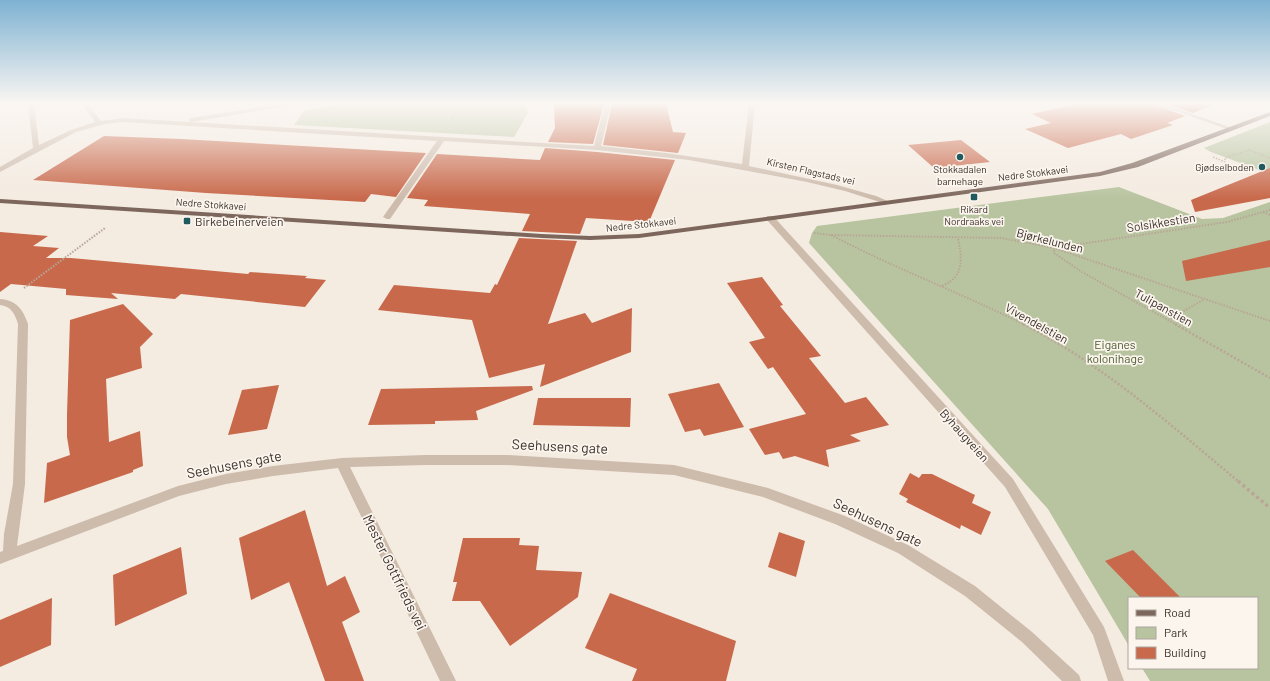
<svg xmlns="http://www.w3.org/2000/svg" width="1270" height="681" viewBox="0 0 1270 681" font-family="Barlow,sans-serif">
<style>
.green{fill:#b8c4a0}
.building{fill:#c8694b}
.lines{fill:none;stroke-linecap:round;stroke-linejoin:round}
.path-far3{stroke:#b9a596;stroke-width:1.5;stroke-dasharray:1.5 1.5;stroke-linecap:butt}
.path-far2{stroke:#b9a596;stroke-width:2;stroke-dasharray:1.5 1.5;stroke-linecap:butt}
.path-far1{stroke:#b9a596;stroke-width:2.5;stroke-dasharray:2 2;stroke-linecap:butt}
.path{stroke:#b9a596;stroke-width:3.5;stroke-dasharray:3 3;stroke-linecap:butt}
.minor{fill:#cdbbac;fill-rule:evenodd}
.major{fill:#7d675c;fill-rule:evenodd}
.poi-dot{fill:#1f5a5e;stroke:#fbf5ee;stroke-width:1.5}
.labels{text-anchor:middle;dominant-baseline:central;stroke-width:3.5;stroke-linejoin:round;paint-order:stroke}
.far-poi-label{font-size:10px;fill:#3b302b;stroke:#fbf5ee}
.far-street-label{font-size:10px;fill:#3b302b;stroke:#fbf5ee}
.poi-label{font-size:12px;fill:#3b302b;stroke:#fbf5ee;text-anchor:start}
.street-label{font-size:12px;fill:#3b302b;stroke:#fbf5ee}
.park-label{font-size:12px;fill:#4a5a2e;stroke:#fbf5ee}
.near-street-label{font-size:14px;fill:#3b302b;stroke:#fbf5ee}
</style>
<rect width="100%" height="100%" fill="#f4ebe1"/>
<g class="green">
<path d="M344,104h181l3,9 -14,24 -220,-12 11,-15z"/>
<path d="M1270,122v52l-59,-22 -7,-4z"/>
<path d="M1119,187l83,32 21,-1 47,-16v479h-120l-8,-13h115v-70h-128v48l-81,-137 -239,-266 3,-10 5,-7z"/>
</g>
<g class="building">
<path d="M554,104h50l-11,40 -45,-2 7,-14z"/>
<path d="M612,104h54l7,28 13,1 -8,20 -75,-8z"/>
<path d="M1076,104h79l1,1 29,11 -18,7 6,2 -42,14 -10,-5 -53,14 -43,-19 26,-6 -19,-9z"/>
<path d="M1166,104h44v2l-17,7z"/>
<path d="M104,136l77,3 245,14 -30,44 -25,-3 -6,8 -159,-9 -173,-13z"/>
<path d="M961,140l29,22 -56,6 -26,-23z"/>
<path d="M545,148l52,4 78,8 -26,62 -63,-4 -6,16 -58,-3 8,-17 -106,-8 4,-6 -21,-2 30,-44 103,6z"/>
<path d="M1270,168v30l-75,14 -4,-12z"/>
<path d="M0,232l48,4 -15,10 26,2 -13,10h25l177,16 2,-2 57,4 -2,2 21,2 -21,27 -124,-13 -6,5 -64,-6 7,6 -52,-4v-6l-55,-5 -11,8z"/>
<path d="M519,238l58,3 -29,83 37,-11 7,10 40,-15 -1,44 -91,35 5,-23 -56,14 -17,-58 -94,-10 16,-25 96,8 5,-9 2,1z"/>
<path d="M1270,240v27l-84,14 -4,-20z"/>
<path d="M762,277l21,28 -3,1 41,50 -12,2 36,45 21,-6 23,28 -39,10 11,6 -35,9 3,17 -34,-11 -12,3 -4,-7 -14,3 -16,-26 57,-15 -33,-47 -5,2 -19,-27 16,-4 -38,-55z"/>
<path d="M123,304l30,30 -13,13 2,21 -36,11 3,63 31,-11 3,35 -10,4v2l-89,31 3,-40 23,-8 -3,-18v-23l3,-94z"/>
<path d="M719,383l25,44 -40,9 -4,-7 -15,3 -17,-38z"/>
<path d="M279,385l-12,44 -39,6 14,-45z"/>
<path d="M532,386l1,4 -57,21 2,9 -43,1v3l-67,1 13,-36z"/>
<path d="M538,398h93l-1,29 -97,-2z"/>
<path d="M910,473l9,5 3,-4h10l43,21 -3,8 19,9 -10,23 -20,-10 -1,4 -54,-27 2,-3 -9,-5z"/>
<path d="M305,510l22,76 18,-10 15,36 -18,10 22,59h-39l-36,-99 -38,18 -12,-62z"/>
<path d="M779,532l26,9 -9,36 -28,-10z"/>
<path d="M463,538h57l-1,7 20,1 -3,24 46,2 -4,25 -68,49 -30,-45h-28l5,-19h-4z"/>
<path d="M181,547l6,47 -72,32 -2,-51z"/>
<path d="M1133,550l48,48h-40l-36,-37z"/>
<path d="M610,593l126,48 -10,40h-94l5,-12 -52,-21z"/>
<path d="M52,598l-1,47 -51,22v-47z"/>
</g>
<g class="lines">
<g class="path-far3">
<path d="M452,120l6,-16"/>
<path d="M1213,157l12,5v-4l24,-8 21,8"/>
</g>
<g class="path-far2">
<path d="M1263,212l7,3"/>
<path d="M814,233l17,2 170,3 53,10 216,73"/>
<path d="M831,235c63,33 130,58 194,90"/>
<path d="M942,286c23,-10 20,-27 16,-48"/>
<path d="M24,288l81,-60"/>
<path d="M1168,320l35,-20"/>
<path d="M1177,325l-95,-53 -28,-19v-5l173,-26 43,-12"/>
</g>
<g class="path-far1">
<path d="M1023,324c79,40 148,101 216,158"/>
<path d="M1175,324l95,54"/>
</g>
<path class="path" d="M1238,481l32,27"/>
<g class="minor">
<path d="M28,104h6l5,41 32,-15 24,-8 -13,-18h6l13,17 22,-3 471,28 11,-42h6l-10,42 65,7 76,11 7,-60h6l-6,62 88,19 39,11 14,6 -4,2 -41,-13 -38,-9 -118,-22 -92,-10 -153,-9 -54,78h-3l-4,-2 54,-76 -314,-19 -18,2 -29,8 -76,40v-5l33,-19z"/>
<path d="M280,104h11l-3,2 -97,16 -3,-2 3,-2z"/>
<path d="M1156,104h7l69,24 -5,1z"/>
<path d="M767,216h6l240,263 91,148 20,54h-16l-15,-46 -88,-148 -238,-267z"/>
<path d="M0,299c16,1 23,10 28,25l-3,160 -8,62 161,-60 48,-12 47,-8 69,-8 83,-3h81l168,10 94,23 77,28 63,29 67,41 57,46 47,43 2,6h-19l-40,-39 -57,-46 -67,-43 -63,-29 -72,-27 -89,-22 -168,-10h-81l-75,2 106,214h-16l-102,-213 -65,8 -47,8 -47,12 -179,68v-12l3,-1 1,-17 9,-50 5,-160c-3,-10 -7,-18 -18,-19z"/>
</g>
<path class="major" d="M1270,112v4l-132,51 -38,9 -461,62 -49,2 -48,-2 -542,-35v-4l542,35 48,2 49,-2 461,-62 32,-9z"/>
</g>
<linearGradient id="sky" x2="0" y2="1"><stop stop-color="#7eb2d2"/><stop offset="0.52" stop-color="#faf6f2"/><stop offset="1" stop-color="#faf6f2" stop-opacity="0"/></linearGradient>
<rect width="1270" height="199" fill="url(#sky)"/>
<g class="poi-dot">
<circle cx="960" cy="157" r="4"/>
<circle cx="1262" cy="167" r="4"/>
<rect x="970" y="193" width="8" height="8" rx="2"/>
<rect x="183" y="217" width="8" height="8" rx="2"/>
</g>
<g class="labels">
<g class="far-poi-label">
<text x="1254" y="167" text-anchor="end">Gjødselboden</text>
<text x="960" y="169">Stokkadalen<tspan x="960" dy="12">barnehage</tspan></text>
<text x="974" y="209">Rikard<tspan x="974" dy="12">Nordraaks vei</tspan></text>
</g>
<g class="far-street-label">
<text transform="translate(811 171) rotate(13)">Kirsten Flagstads vei</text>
<text transform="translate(1033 173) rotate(-7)">Nedre Stokkavei</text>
<text transform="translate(211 204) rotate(4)">Nedre Stokkavei</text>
<text transform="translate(641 224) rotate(-6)">Nedre Stokkavei</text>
</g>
<g class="poi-label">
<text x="195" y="221">Birkebeinerveien</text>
</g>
<g class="street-label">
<text transform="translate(1161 222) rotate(-9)">Solsikkestien</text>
<text transform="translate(1050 240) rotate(14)">Bjørkelunden</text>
<text transform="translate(1164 307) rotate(29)">Tulipanstien</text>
<text transform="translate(1037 323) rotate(29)">Vivendelstien</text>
<text transform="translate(965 435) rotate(48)">Byhaugveien</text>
</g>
<g class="park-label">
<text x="1115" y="344">Eiganes<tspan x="1115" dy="14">kolonihage</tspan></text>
</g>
<g class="near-street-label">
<text transform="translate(560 446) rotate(3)">Seehusens gate</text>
<text transform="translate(234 464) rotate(-11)">Seehusens gate</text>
<text transform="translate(878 522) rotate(25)">Seehusens gate</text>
<text transform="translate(395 572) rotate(64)">Mester Gottfrieds vei</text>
</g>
</g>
<rect x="1128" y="597" width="130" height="72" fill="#fbf5ee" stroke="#aea6a0"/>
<rect x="1136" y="610" width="20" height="6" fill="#7d675c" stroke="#aea6a0"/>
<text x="1164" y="617" font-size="12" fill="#3b302b">Road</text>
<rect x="1136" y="627" width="20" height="12" fill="#b8c4a0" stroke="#aea6a0"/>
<text x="1164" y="637" font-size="12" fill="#3b302b">Park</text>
<rect x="1136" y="647" width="20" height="12" fill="#c8694b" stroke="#aea6a0"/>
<text x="1164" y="657" font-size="12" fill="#3b302b">Building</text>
</svg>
